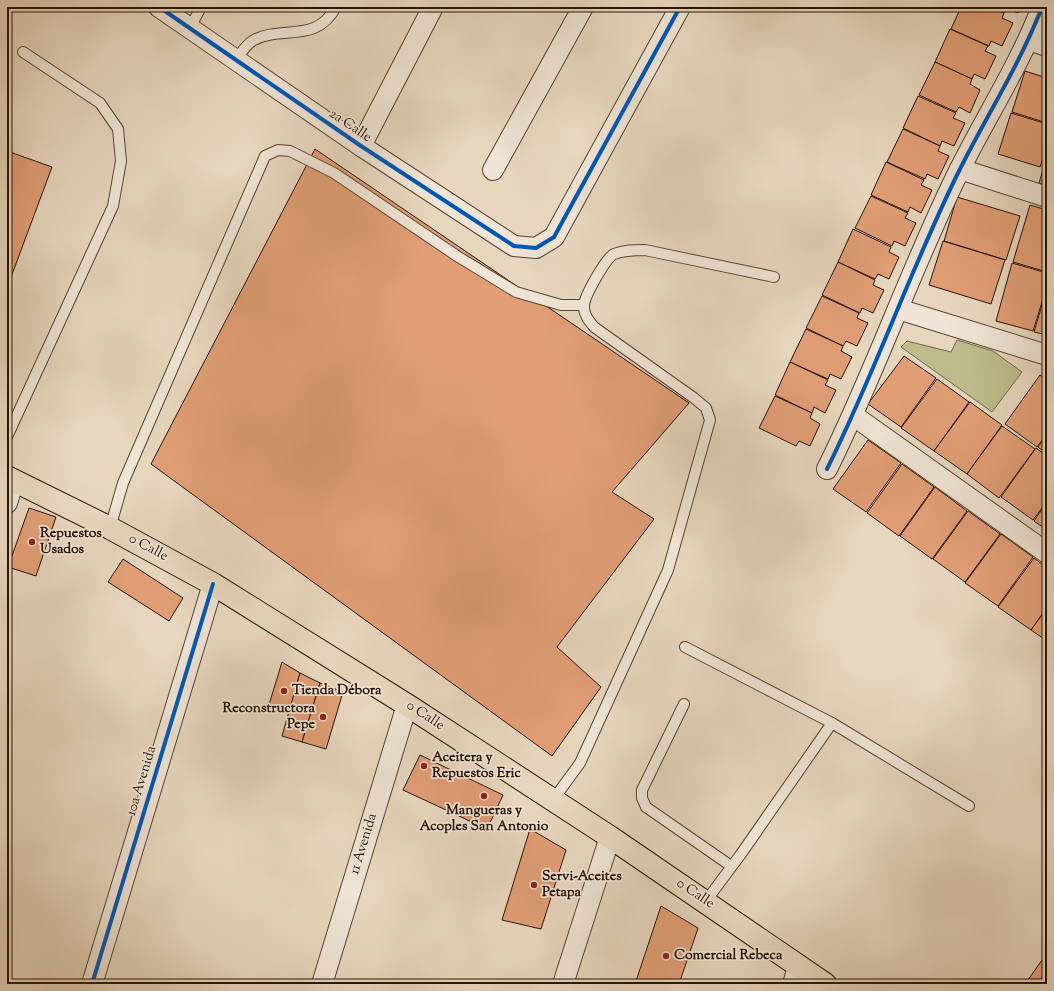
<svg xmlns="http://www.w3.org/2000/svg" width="1054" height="991" viewBox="0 0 1054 991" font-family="'Sorts Mill Goudy',serif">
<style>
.green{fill:#bdbc8c;stroke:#736848}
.building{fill:#e19e76;stroke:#291405}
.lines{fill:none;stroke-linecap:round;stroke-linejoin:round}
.lane-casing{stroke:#584433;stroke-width:12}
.street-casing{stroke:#584433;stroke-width:22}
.primary-casing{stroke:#291405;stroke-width:24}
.lane{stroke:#efe4d5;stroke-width:10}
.street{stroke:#efe4d5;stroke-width:20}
.primary{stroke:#e7d6be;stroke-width:22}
.cycleway-casing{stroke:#efe4d5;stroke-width:6}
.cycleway{stroke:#0057b8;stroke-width:4}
.poi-dot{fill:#8f2418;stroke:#efe4d5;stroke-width:1.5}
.labels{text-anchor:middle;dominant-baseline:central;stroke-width:3.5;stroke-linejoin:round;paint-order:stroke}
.street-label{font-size:14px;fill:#291405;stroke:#efe4d5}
.poi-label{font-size:14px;font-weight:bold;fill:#291405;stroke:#efe4d5;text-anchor:start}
</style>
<rect width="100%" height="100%" fill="#e7d6be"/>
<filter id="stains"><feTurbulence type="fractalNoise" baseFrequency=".005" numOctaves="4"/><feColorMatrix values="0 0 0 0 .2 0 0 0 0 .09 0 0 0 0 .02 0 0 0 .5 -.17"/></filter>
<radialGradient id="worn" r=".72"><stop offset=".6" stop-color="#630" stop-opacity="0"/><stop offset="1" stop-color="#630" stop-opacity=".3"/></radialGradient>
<path class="green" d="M957,340l36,11 29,21 -30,40 -91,-65 6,-6 44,11z"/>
<g class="building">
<path d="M961,7h30l13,6 -2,5 11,5 -11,23 -11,-5 -2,5 -38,-17z"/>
<path d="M992,7h28l-2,6 -11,-5 -3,5z"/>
<path d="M950,29l38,17 -3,5 11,5 -11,23 -11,-5 -2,5 -37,-17z"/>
<path d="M935,62l37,17 -2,5 10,6 -10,23 -11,-6 -3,5 -37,-17z"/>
<path d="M1025,71l22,7v45l-35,-11z"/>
<path d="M918,96l38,17 -3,5 12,5 -11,23 -12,-5 -2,5 -37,-18z"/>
<path d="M1011,113l36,11v23l-7,20 -42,-13z"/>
<path d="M903,129l37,17 -2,5 11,5 -11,23 -11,-5 -2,5 -38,-17z"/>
<path d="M315,149l374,254 -77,89 42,27 -97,128 44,40 -49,69 -401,-292z"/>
<path d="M7,151l45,16 -45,121z"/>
<path d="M1047,156v30l-8,-3z"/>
<path d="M886,162l38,18 -3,5 11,5 -11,23 -11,-6 -2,5 -37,-17z"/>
<path d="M871,196l37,17 -3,5 11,5 -11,23 -11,-5 -2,5 -37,-18z"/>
<path d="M957,197l63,19 -14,44 -62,-19z"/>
<path d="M1030,205l17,5v62l-34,-10z"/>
<path d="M853,229l38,18 -2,5 10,5 -10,22 -11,-5 -3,5 -37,-17z"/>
<path d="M943,241l62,19 -14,44 -62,-19z"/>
<path d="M838,262l37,18 -2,5 11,5 -11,23 -11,-5 -2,5 -38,-18z"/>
<path d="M1012,263l35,10v13l-14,45 -37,-10z"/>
<path d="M1047,288v47l-13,-3z"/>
<path d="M822,296l37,17 -2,5 11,5 -11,23 -11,-5 -3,5 -37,-18z"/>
<path d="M806,329l37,17 -2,5 11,6 -11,22 -11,-5 -2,5 -38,-17z"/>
<path d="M904,356l32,22 -35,49 -33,-23z"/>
<path d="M790,362l38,18 -3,5 11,5 -11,23 -11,-6 -2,6 -37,-18z"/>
<path d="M1040,375l7,5v54l-10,13 -32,-23z"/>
<path d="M937,379l32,23 -35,49 -33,-23z"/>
<path d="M775,396l37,17 -2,5 10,6 -10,22 -11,-5 -3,5 -37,-18z"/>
<path d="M970,402l32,23 -35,49 -33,-23z"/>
<path d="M1002,426l33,23 -36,49 -32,-24z"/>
<path d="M1047,434v20l-9,-7z"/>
<path d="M868,440l33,23 -35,49 -33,-23z"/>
<path d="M1036,448l11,8v45l-14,19 -32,-23z"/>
<path d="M902,464l32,23 -35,49 -32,-23z"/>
<path d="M935,487l32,24 -35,48 -32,-23z"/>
<path d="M1047,502v28l-13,-9z"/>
<path d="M29,508l27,9 -20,59 -28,-9z"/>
<path d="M968,511l32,23 -35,48 -32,-23z"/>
<path d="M1001,534l32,23 -35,49 -33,-23z"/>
<path d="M1034,558l13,10v39l-16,23 -33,-23z"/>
<path d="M123,559l60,39 -14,23 -61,-39z"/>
<path d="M1047,608v33l-16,-11z"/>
<path d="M282,662l18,11 -11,40 -21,-5z"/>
<path d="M300,673l20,10 -18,59 -20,-6z"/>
<path d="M320,683l23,9 -17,57 -24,-7z"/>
<path d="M420,755l83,40 -16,34 -84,-39z"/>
<path d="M530,829l36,21 -25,79 -39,-9z"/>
<path d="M661,906l37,22 -19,56h-44z"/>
<path d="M1047,953v31h-22z"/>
</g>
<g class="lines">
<defs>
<g id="lane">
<path d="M190,28l11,-21"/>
<path d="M236,60c5,-7 10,-16 18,-20 28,-15 62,4 82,-33"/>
<path d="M7,437l106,-231 8,-45 -3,-32 -18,-26 -77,-51"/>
<path d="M110,528l13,-45 142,-327 13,-6 12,1 44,22 123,83 59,36 45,13h23"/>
<path d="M685,647l147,76 137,83"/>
<path d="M684,704l-42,86v8l4,9 85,59"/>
<path d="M553,800l27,-37 88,-193 42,-150 -4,-12 -12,-10 -100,-71c-5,-6 -11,-13 -10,-22 1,-10 22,-47 30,-51 10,-4 20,-4 31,-4l129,27"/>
<path d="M706,901l35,-47 91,-131"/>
</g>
<g id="street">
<path d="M159,7l202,139 153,100 22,2 18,-11 126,-230"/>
<path d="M1029,40l18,6"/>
<path d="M361,146l72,-139"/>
<path d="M960,169l87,28"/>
<path d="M493,170l90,-163"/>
<path d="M898,309l149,46"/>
<path d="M854,416l193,137"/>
<path d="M827,469c49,-98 84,-202 133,-300 27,-54 60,-105 82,-162"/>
<path d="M7,503l7,-23"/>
<path d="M92,984l121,-400"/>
<path d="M322,984l85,-279"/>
<path d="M563,984l47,-147"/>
<path d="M793,984l5,-17"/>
</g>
<path id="primary" d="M7,477l103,51 103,56 194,121 203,132 215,147"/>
</defs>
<use href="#lane" class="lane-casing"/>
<use href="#street" class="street-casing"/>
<use href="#primary" class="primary-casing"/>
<use href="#lane" class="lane"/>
<use href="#street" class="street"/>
<use href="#primary" class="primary"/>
<defs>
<g id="cycleway">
<path d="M159,7l202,139 153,100 22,2 18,-11 126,-230"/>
<path d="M827,469c49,-98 84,-202 133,-300 27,-54 60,-105 82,-162"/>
<path d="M92,984l121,-400"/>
</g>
</defs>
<use href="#cycleway" class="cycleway-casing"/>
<use href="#cycleway" class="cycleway"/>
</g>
<g class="poi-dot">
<circle cx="32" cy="542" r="4"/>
<circle cx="284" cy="691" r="4"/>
<circle cx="323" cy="717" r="4"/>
<circle cx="424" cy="766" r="4"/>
<circle cx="484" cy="796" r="4"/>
<circle cx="534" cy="885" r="4"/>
<circle cx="666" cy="956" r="4"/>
</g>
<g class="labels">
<g class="street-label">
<text transform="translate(350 126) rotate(34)">2a Calle</text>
<text transform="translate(148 548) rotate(28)">0 Calle</text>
<text transform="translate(425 716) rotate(33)">0 Calle</text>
<text transform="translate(142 781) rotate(-73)">10a Avenida</text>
<text transform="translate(364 844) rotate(-73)">11 Avenida</text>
<text transform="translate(695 894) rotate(34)">0 Calle</text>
</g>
<g class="poi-label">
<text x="40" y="534">Repuestos<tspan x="40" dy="16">Usados</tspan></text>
<text x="292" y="691">Tienda Débora</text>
<text x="315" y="709" text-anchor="end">Reconstructora<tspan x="315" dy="16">Pepe</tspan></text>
<text x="432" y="758">Aceitera y<tspan x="432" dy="16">Repuestos Eric</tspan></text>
<text x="484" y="811" text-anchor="middle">Mangueras y<tspan x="484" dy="16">Acoples San Antonio</tspan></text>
<text x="542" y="877">Servi-Aceites<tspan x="542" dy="16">Petapa</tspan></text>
<text x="674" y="956">Comercial Rebeca</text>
</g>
</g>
<rect width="1054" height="991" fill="none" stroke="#e7d6be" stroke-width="24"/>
<rect x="8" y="8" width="1038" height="975" fill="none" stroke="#291405" stroke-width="2"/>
<rect x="12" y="12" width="1030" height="967" fill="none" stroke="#291405"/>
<rect width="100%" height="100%" filter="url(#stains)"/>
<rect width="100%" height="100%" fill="url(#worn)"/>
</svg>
